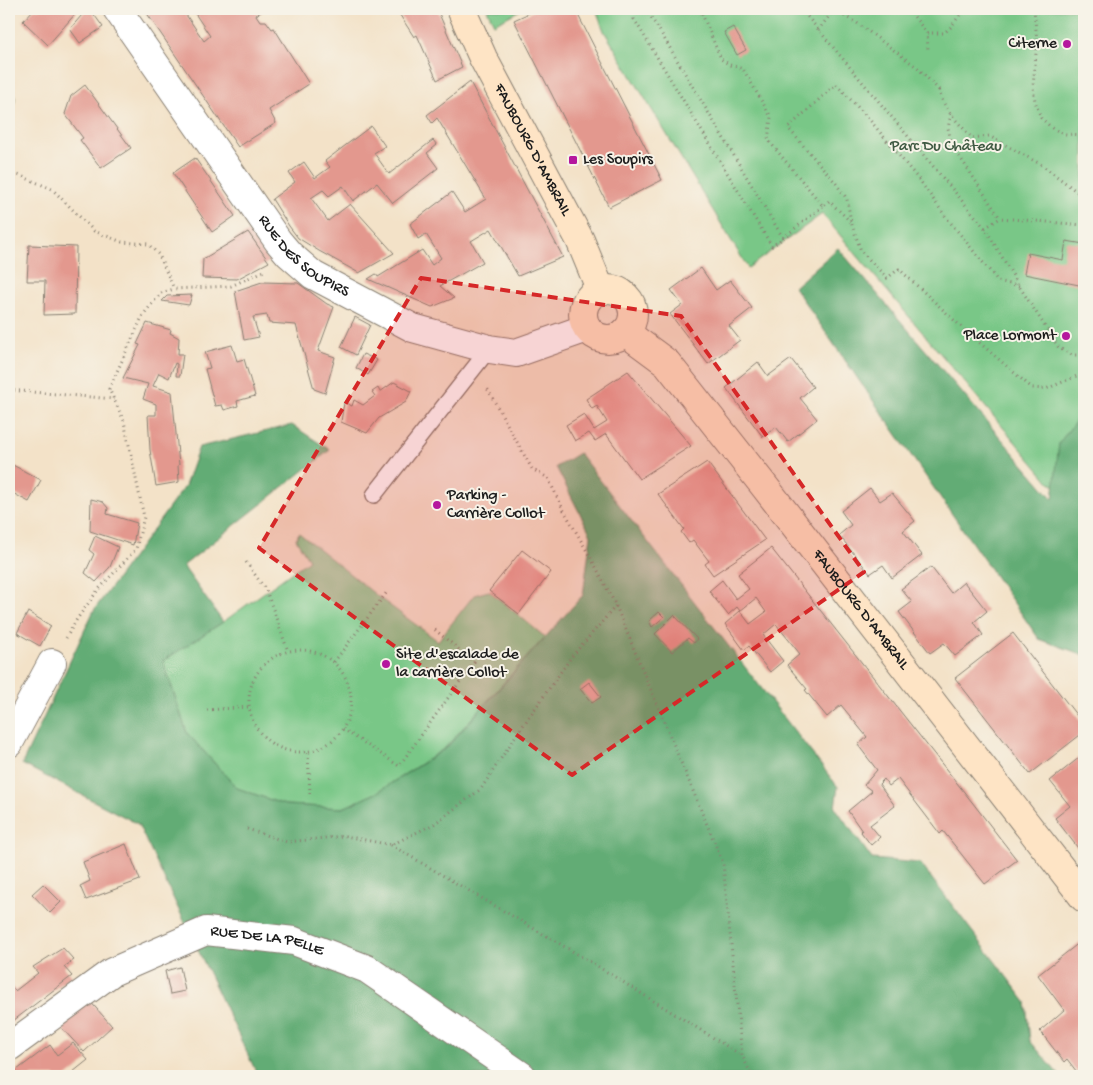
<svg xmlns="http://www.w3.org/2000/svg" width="1093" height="1085" viewBox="0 0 1093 1085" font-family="'Gochi Hand',sans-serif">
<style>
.green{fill:#79c787;stroke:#4a7252}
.forest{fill:#62ac74;stroke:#3f6448}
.building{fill:#e3988e}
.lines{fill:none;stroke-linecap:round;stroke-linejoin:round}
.service-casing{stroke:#887f72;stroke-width:18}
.minor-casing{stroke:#887f72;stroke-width:30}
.secondary-casing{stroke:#887f72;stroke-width:30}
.path{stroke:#887f72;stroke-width:3;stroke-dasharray:1 4;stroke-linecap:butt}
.service{stroke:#fff;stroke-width:15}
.minor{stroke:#fff;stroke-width:28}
.secondary{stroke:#fee4c5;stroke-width:28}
.marked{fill:#d62828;fill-opacity:0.2;stroke:#d62828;stroke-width:4;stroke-dasharray:10 6;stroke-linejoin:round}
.poi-dot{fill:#b5179e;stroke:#f7f3e8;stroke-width:2}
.labels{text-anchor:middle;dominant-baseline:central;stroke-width:4;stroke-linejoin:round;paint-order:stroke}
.poi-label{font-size:16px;fill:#1c1c1c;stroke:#f7f3e8;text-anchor:start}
.park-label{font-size:16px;fill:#3d5841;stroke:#f7f3e8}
.street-label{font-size:16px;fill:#1c1c1c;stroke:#f7f3e8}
</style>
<rect width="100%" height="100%" fill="#f7f3e8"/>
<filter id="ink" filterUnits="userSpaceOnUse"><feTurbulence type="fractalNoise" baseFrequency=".02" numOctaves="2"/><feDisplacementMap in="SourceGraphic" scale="10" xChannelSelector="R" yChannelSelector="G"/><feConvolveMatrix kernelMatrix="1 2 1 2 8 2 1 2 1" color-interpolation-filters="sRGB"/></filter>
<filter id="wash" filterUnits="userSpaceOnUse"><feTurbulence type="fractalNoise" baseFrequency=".0096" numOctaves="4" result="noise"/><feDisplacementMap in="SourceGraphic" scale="20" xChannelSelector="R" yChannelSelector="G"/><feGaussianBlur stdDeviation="1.12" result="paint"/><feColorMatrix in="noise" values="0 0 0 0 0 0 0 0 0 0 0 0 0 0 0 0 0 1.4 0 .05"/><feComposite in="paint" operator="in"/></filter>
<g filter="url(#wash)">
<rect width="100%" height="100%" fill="#f3e2c8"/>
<g class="green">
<path d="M487,9h35l-28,15z"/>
<path d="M596,9h488v496l-34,-22 -228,-269 -74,54 -144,-237z"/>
<path d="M299,533l82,66 57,42 36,-46 15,-4 56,46 -100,111 -69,45 -33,15 -58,-3 -48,-17 -50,-55 -24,-73 60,-38 86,-62 -13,-21z"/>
</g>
<g class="forest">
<path d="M9,92l6,5 -6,68z"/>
<path d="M838,248l215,251 6,-56 25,-33v245l-45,-16 -245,-352z"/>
<path d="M292,425l38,25 -147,116 40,56 -60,39 24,72 50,55 48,17 58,3 33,-15 70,-45 137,-153 8,-60 -35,-68 23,-14 259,334 -3,20 37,52 48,4 106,139 4,39 30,35h-802l-120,-252 -116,-60 72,-154 91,-124 14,-39z"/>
</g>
<g id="blocks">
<g class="building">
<path d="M34,9h39l4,3 -29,33 -25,-24z"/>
<path d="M87,9h3l13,18 -23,16 -10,-14z"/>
<path d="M144,9h38l22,32 6,-5 -18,-27h74l-10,6 4,6h6l6,8 2,-1 35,56 -40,26 7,13 -38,24z"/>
<path d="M396,9h41l25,58 -25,13 -20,-45 -3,2z"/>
<path d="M538,9h37l87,171 -53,27 -95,-187z"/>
<path d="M733,27l13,23 -9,5 -13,-23z"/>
<path d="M470,82l93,175 -45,19 -27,-47 -20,12 12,21 -43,24 14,12 -22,9 -64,-28 8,-5 2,3 44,-27 10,15 9,-7 -15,-24 -8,5 -8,-15 42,-32 13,20 21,-13 -49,-81 -5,5 -5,-8z"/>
<path d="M85,85l46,63 -30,20 -21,-28 3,-2 -18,-24 6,-18z"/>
<path d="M371,126l14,20 -11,7 15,21 44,-34 4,5 -10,8 11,15 -45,35 -16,-20 -24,18 -10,-15 -14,10 -6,-6 -12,8 17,23 22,-17 44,49 -35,20 -40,-22 -21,-13 -9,-12 -17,-27 23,-17 -6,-9 15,-11 11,16 15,-11 -5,-6z"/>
<path d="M195,158l40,58 -23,16 -39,-59z"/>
<path d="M248,232l21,30 -32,17 -35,-1 1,-19z"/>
<path d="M1066,241l18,3v8l-2,12h2v22l-60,-12 4,-21 35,7z"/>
<path d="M29,245l47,2 -1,67 -31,1 1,-34h-18z"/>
<path d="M701,268l15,22 14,-10 22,28 -23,18 11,14 -32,24 -38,-50 12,-9 -11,-15z"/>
<path d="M262,282l36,1 29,21 7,3 -16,44 17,6 -10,36 -11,-4 -18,-64 -27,-2 -2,-8 -14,2 6,20 -15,3 -9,-49z"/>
<path d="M192,295l-3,10 -27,-4 5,-5z"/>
<path d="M355,317l15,8 -14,30 -15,-8z"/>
<path d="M147,323l24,7 -1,3 9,5 -1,16h5l-3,22h-4l1,-12 -2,-1 -6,15 -10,-5 -6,13 19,6 7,73h-1l1,17 -23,4 -6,-36 -2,-35h8v-11l-13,-5 5,-15 -25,-6 17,-33 -3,-1z"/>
<path d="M232,345l5,16 7,-2 11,37 -18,5 1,5 -14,4 -2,-5 -7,1 -10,-37 5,-1 -5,-16z"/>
<path d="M363,354l14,6 -9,15 -12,-7z"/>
<path d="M791,359l22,28 -13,11 17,21 -29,23 -12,-15 -13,10 -37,-49 32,-26 10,14z"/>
<path d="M628,371l63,75 -52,33 -33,-45 -11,7 -6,-8 -14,8 -9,-16 18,-11 10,16 13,-8 -10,-16 -5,3 -6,-10z"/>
<path d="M394,382l17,9 -5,11 -27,16 -12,15 -26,-11 3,-20 8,4 2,-6 9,5 12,-9 -3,-4 6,-4 2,4z"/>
<path d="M707,462l58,78 -52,35 -8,-11 4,-3 -16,-21 -4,3 -8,-11 3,-3 -26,-35z"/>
<path d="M9,463l32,17 -12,22 -20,-11z"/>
<path d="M870,488l10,13 12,-8 23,28 -12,10 19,24 -30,23 -9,-13 -13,9 -31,-39 12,-10 -10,-14z"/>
<path d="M91,499l12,3 5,6 -1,6 30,9 -4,22 -43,-14z"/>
<path d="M95,536l23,11 -8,20 -14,15 -11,-9 9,-19 -5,-4z"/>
<path d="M771,548l201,254 45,58 -32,24 -42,-53 -3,3 -42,-55 -9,7 -5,-7 -5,5 16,22 -25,19 10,12 -9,8 -10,-13 1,-1 -14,-20 24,-20 -8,-6 13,-15 -19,-25 9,-8 -26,-32 -14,12 -22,-27 2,-1 -20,-24 13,-11 -24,-30 -13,11 20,26 -13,11 -21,-26 -5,4 -19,-26 15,-13 10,13 16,-12 -10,-14 -16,13 -3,-4 -9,8 -19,-24 13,-11 14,19 13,-10 -11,-15z"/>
<path d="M522,550l29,22 -32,42 -30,-23z"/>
<path d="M931,567l20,26 13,-11 23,29 -13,11 9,13 -28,21 -11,-13 -14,10 -31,-41 13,-10 -11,-13z"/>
<path d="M28,612l23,14 -11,20 -23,-13z"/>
<path d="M659,612l5,5 -12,10 -3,-6z"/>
<path d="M674,615l23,24 -3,4 -6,-5 -16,14 -17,-18z"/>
<path d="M1013,633l71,92v7l-54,42 -75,-96z"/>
<path d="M589,682l12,15 -9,6 -12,-14z"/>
<path d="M1080,757l4,5v94l-29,-38 15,-12 -20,-25z"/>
<path d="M126,844l14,36 -54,20 -6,-14 10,-5 -7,-19z"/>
<path d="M43,884l18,18 -11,11 -18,-19z"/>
<path d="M1080,942l4,5v129h-4l-13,-17 -3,3 -24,-31 24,-21 -26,-35z"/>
<path d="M63,948l11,12 -10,7 8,9 -63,48v-36l2,-2 4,5 23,-18 -5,-6z"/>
<path d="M180,967l5,24 -15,3 -5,-23z"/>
<path d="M88,999l24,27 -28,26 -25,-27z"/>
<path d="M73,1043l15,17 -20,16h-59l41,-31 7,10z"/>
</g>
</g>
</g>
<g filter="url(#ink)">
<use href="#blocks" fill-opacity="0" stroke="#887f72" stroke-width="1"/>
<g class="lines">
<defs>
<path id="service" d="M374,495l115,-146"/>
<g id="minor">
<path id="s1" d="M117,9l161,232 11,13 24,21 100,53 76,21 27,4 71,-25"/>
<path d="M9,743l43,-80"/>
<path id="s2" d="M9,1047l103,-75 94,-41 88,10 73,28 155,107"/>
</g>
<g id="secondary">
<path id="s3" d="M461,9l22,49 97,182 21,51"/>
<circle cx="608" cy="314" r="25"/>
<path id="s4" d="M625,332l42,31 98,124 319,411"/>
</g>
</defs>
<use href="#service" class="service-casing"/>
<use href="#minor" class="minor-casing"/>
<use href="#secondary" class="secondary-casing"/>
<g class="path">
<path d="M636,9l-2,10 126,208 12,19 11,-8 -125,-210 -13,-19"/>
<path d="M700,9l21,50 9,6 13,4 28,48 -3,23 55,66 6,-5 22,21"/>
<path d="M801,9l184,219 34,58 40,62 13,7h12"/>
<path d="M908,9l19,24 1,17"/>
<path d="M1034,9l3,32 -4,46 2,14 6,17 11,10 12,6 20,1"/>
<path d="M818,30l13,-16 6,-2 20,11 61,45 21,22 2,-3"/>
<path d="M927,33h17l7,-6 13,-18"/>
<path d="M939,90c3,18 21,34 33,48l17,-2 53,29 42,32"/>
<path d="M951,114l-3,14 4,17 48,73"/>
<path d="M9,172l12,4 31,13 42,42 28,11 26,2 11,11 15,34"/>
<path d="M985,228l15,-10 84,7"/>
<path d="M783,238l40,-32"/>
<path d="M1019,286l-21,-5 -52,-64 -26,-36 -51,-62 -33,-35 -48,44 47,54 12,17 4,23 10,29 26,27 12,-9 68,63 65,56 14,1 38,-16"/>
<path d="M1082,355l2,9"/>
<path d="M9,390l105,9"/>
<path d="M246,562l20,28 22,61"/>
<path d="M616,606l107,257 19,192 10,21"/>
<path d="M66,638l11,-19 21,-29 38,-41 8,-32 -20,-96 -15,-32 34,-74 18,-22 13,-4 57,-3 33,-15"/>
<circle cx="300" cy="701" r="51"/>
<path d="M334,662l53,-70"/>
<path d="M207,710l41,-3"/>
<path d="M343,729l56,37 75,-104 -40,-33"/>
<path d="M308,753l2,41"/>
<path d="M247,829l40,13 58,-6 46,9 43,-21 47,-35 34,-52 57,-81 44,-50 -19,-37 -35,-62 -14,-29 -16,-9 -45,-81"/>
<path d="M391,845l198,116 152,94"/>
</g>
<use href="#service" class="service"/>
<use href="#minor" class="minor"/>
<use href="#secondary" class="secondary"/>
</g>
</g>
<path class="marked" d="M421,278l260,38 183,256 -292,203 -313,-227z"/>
<g class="poi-dot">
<circle cx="1067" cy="44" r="5"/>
<rect x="568" y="155" width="10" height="10" rx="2.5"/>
<circle cx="1066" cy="336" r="5"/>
<circle cx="437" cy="505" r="5"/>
<circle cx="386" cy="664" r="5"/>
</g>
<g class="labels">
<g class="poi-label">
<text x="1057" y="44" text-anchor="end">Citerne</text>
<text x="583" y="160">Les Soupirs</text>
<text x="1056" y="336" text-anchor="end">Place Lormont</text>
<text x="447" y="496">Parking -<tspan x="447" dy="18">Carrière Collot</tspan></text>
<text x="396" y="655">Site d'escalade de<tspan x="396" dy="18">la carrière Collot</tspan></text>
</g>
<g class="park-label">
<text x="946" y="147">Parc Du Château</text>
</g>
<g class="street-label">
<text stroke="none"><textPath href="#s3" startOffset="158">FAUBOURG D'AMBRAIL</textPath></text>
<text stroke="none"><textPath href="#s1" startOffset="312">RUE DES SOUPIRS</textPath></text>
<text stroke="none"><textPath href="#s4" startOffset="366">FAUBOURG D'AMBRAIL</textPath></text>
<text stroke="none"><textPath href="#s2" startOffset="292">RUE DE LA PELLE</textPath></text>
</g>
</g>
<rect width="1093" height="1085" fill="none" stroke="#f7f3e8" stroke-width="30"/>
</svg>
